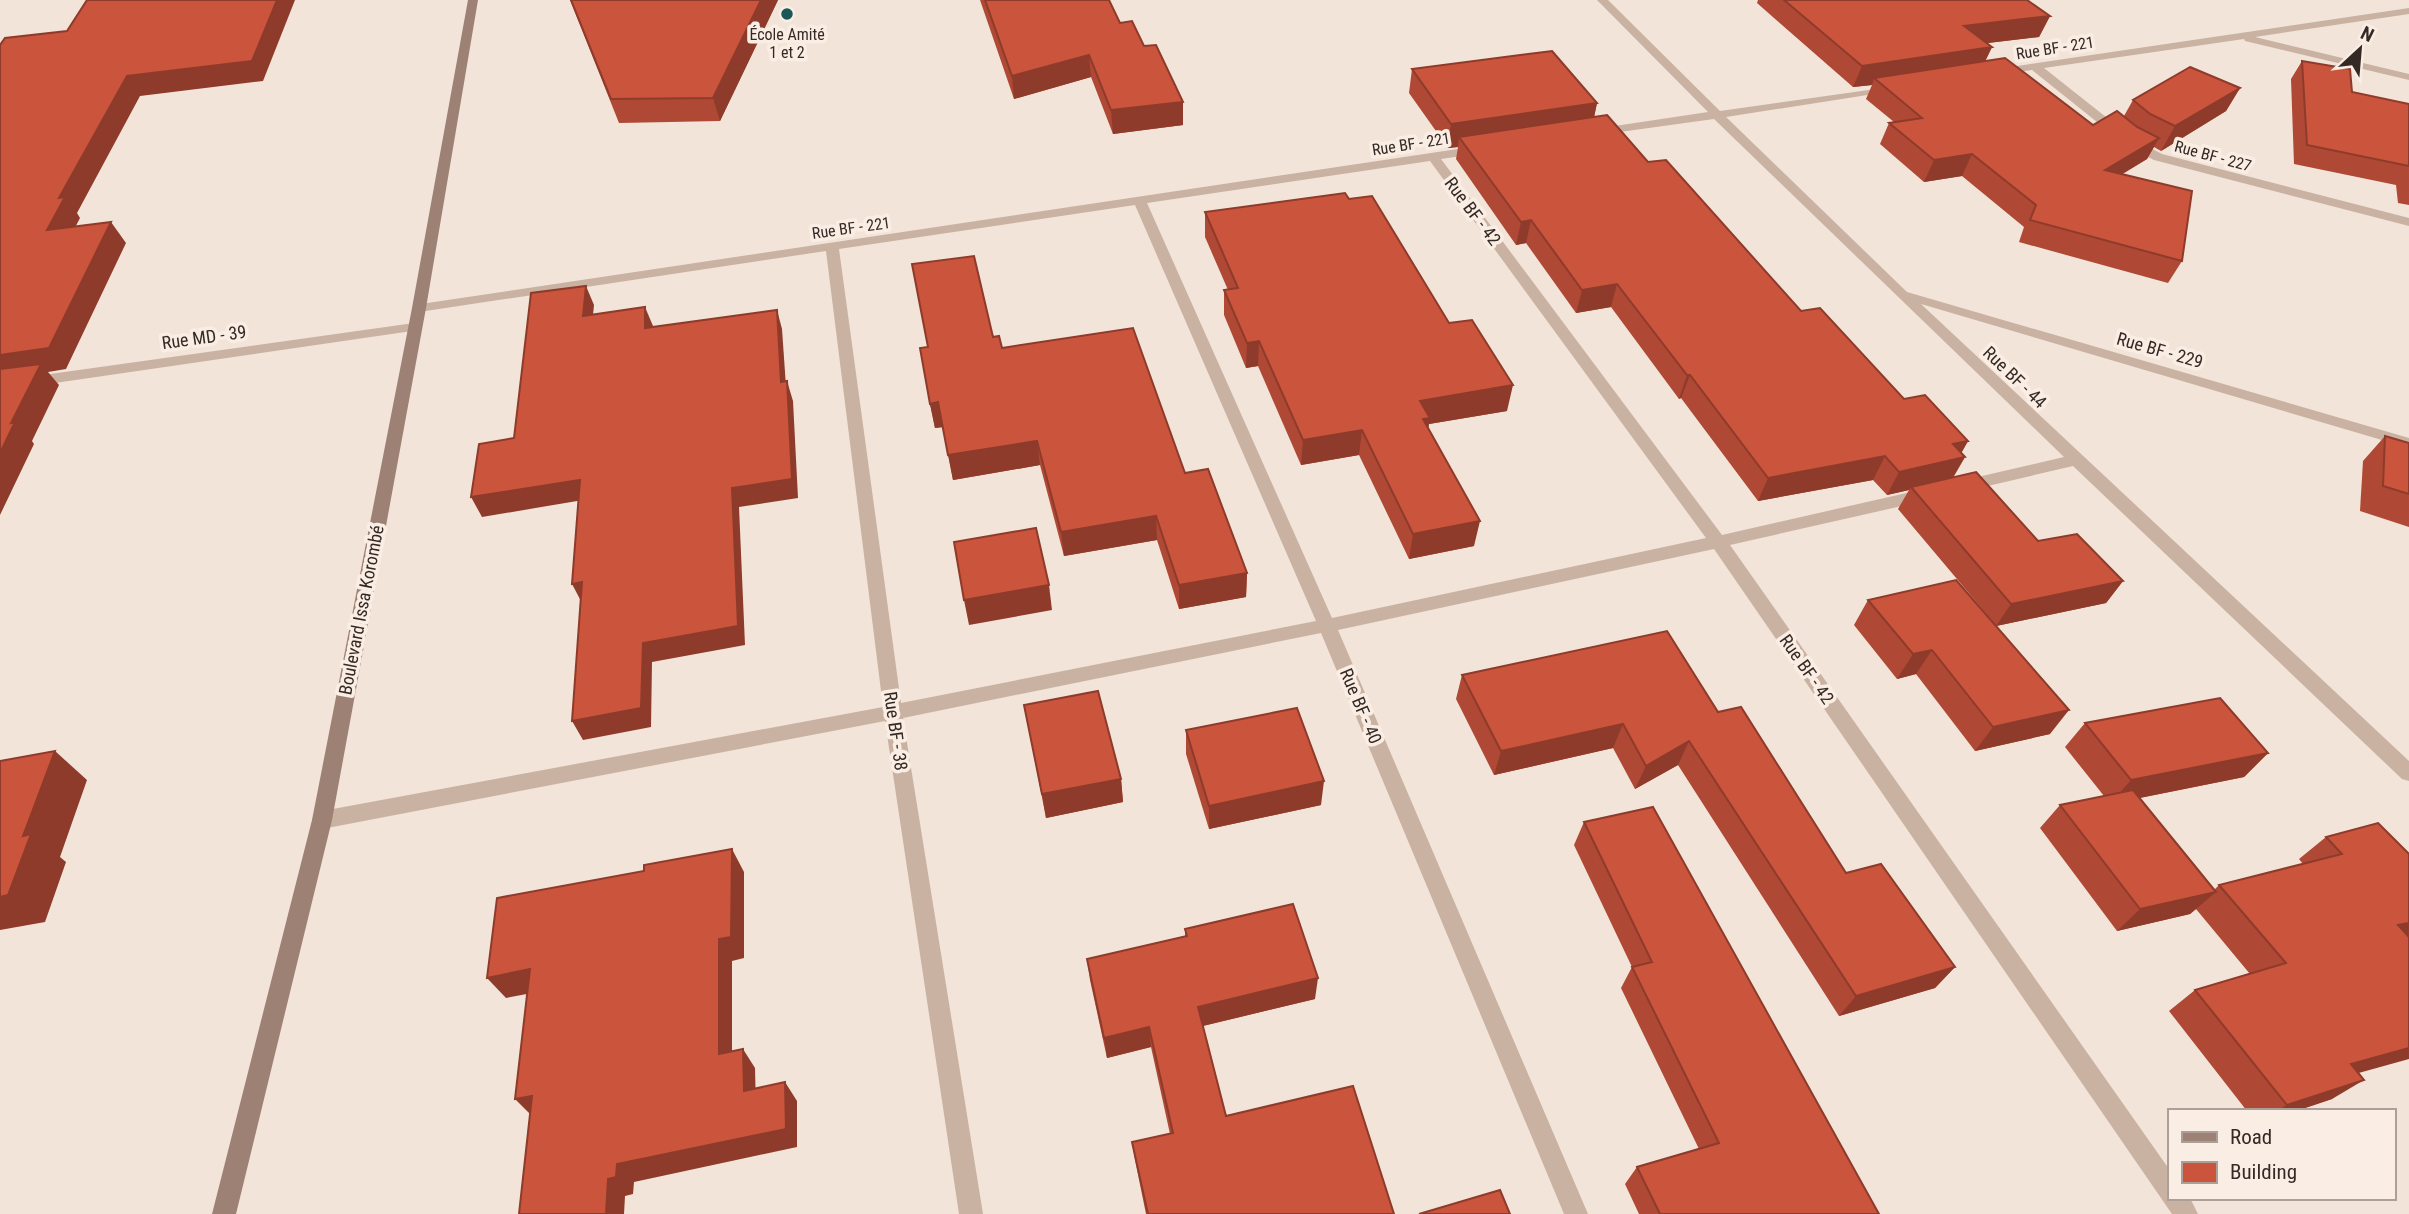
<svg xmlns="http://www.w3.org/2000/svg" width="2409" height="1214" viewBox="0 0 2409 1214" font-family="'Roboto Condensed',sans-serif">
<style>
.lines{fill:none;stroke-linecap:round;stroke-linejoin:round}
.street{fill:#cab2a3;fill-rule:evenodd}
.secondary{fill:#9e8175;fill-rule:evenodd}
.wall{fill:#af4834}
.shaded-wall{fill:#8e3b2b}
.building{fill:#cb543d;stroke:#8e3b2b;stroke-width:2}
.poi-dot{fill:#1a5857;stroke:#faeee4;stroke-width:2.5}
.labels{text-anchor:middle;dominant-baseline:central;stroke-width:7;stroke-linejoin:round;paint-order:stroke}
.far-poi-label{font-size:16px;fill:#352926;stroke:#faeee4}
.far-street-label{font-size:16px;fill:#352926;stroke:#faeee4}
.street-label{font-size:18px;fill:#352926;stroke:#faeee4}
</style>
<rect width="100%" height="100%" fill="#f2e4d8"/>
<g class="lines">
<g class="street">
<path d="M1597,0h11l112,111 177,-25 2,2 -6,3 -167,26 181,175 502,146v10l-488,-144 488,457v20l-7,-2 -329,-313 -111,26 -6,-2 -2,-4 2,-4 108,-25 -350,-338 -123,17 -2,-3 6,-4 113,-17z"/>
<path d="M2409,8v6l-154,23 154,37v6l-164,-39 -1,-2 -200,29 91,72 27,14 247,64v8l-255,-66 -27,-14 -95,-76 -35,5 -6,-3 6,-3z"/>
<path d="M1478,146l4,1v6l-41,6 281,376 202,-46 6,2 2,4 -8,6 -194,44 439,624v29h21l8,16h-26l-458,-665 -376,81 250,584h-24l-243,-581 -418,85 80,496h-24l-74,-493 -563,108 -7,-3 -3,-6 3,-6 7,-3 561,-104 -57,-456 -407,61 -7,-4 2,-3zM1430,161l276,377 -374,80 -185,-415zM1135,205l181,416 -415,82 -62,-454z"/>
<path d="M414,323l7,4 -2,3 -419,61v-10z"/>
</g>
<path class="secondary" d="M468,0h10l-52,308 -94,512 -96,394h-24l100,-394 100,-512z"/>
</g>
<g class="wall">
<path d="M570,0h208l-58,121 -101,2z"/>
<path d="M980,0h129l11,23 24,23 39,56v23l-70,9 -22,-57 -77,22z"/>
<path d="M1758,0h269l23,16 -11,21 -52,6 5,4 -7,14 108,64 31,-9 9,-16 107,-12 -14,23 -65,40 -7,-4 -7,12 -25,15 60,87 -14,22 -149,-41 5,-15 -62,-51 -38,6 -44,-38 9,-21 5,-1 -28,-23 6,-14 -19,2 -96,-84z"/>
<path d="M2302,61l50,31 57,12v101l-11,-2 -2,-18 -102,-21 -3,-85z"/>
<path d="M1412,69l185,34 -3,14 54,45 153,149 103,88 64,42 -7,12 4,4 -12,21 85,63 85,40 -17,22 -110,23 54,108 -75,17 -59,-77 -19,5 -43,-54 14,-25 126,23 -96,-114 11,-19 -22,5 -14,-15 -115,21 -77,-103 -2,1 -68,-92 -35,6 -50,-70 -10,2 -60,-86 2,-12 -10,1 -39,-55z"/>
<path d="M1349,199l100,124 58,88 -78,13 -1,4 46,118 -65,13 -50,-104 -58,10 -43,-99 -12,2 -22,-53v-25h4l-23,-53v-25z"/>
<path d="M993,337l9,11 183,125 62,100 -1,24 -67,12 -22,-69 -93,16 -24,-91 -87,15 -10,-53 -8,1 -5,-24z"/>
<path d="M2385,436l24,7v84l-49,-16 3,-50z"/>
<path d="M1462,675l256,37 128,161 109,94 -20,21 -96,28 -161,-251 -43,24 -22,-41 -119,27 -38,-76z"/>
<path d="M1024,705l97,74 2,23 -77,16z"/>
<path d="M2085,723l183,30 -24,24 -105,21 75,92 5,-5 84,-21 -4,-5 27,-22 52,-14 31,113 -51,137 -26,26 -36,12h-49l-78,-100 26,-21 55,-16 -54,-65 -6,5 -73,17 -77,-103 20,-23 44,-9 -39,-49z"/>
<path d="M1186,730l135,75 -112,24 -23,-75z"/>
<path d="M1584,822l295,392h-240l-14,-30 12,-17 62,-18 -78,-161 11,-21 -58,-122z"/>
<path d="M1185,929l130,70 -112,27 23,90 168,98h-248l-11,-54 -3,-18 38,-8 -19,-87 -44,11 -17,-78 -3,-21 98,-23z"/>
</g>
<g class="shaded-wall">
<path d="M277,0h18l-32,81 -123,15 -63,117 3,5 -17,33 -16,-21 12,-32 68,-122z"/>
<path d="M761,0h17l-58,121 -7,-23z"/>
<path d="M2050,16l-11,21 -84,10 9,-21z"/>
<path d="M1992,47l-10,21 -108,10 -2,7 -19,2 9,-21z"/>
<path d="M1089,55l2,22 -77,22 -2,-23z"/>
<path d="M2240,88l-14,23 -65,40 14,-25z"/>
<path d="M1183,102v23l-70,9 -2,-24z"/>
<path d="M1597,103l-5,24 -133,10 -1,10 -10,1 3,-24z"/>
<path d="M2159,138l-12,21 -54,33 12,-22z"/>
<path d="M1972,154l-10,22 -38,6 10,-22z"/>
<path d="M1531,220l-5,23 -10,2 5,-23z"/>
<path d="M111,222l15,21 -60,126 -18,3 11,13 -27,56 2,3 -34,71v-62l11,-30 -11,-44v-24z"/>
<path d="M1617,284l-6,23 -35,6 6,-23z"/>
<path d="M586,286l8,19 -3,30 -8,-19z"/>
<path d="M645,307l8,19 -1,21 -7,-19z"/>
<path d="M777,310l5,19 5,72 -6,-19z"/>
<path d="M1259,341l-1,25 -12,2 1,-25z"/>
<path d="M1687,375h3l-9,23 -2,1z"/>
<path d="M787,381l6,20 5,97 -59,9 6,138 -93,17 -1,65 -68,13 -11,-19 71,-78 89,-155z"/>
<path d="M1513,385l-6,26 -78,13 -4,20 -5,-43z"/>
<path d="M938,402l5,25 -8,1 -5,-24z"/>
<path d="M1362,430l-3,25 -58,10 2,-25z"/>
<path d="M1037,441l3,24 -87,15 -5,-25z"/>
<path d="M1968,441l-10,18 7,-2 -14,23 -40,7 -2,3 -22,5 12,-23 54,-28z"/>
<path d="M1885,456l-12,24 -115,21 10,-23z"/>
<path d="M580,480l9,19 -107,18 -11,-20z"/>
<path d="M1156,516l1,24 -93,16 -3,-24z"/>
<path d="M1480,521l-6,25 -65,13 4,-25z"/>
<path d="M1247,573l-1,24 -67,12v-24z"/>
<path d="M2123,581l-17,22 -110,23 15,-22z"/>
<path d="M582,582v21l-10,-19z"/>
<path d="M1049,585l3,25 -83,15 -5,-25z"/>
<path d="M1932,650l-16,24 -19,5 16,-25z"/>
<path d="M2069,710l-19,24 -75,17 18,-24z"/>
<path d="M1623,724l-10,24 -119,27 7,-24z"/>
<path d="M1689,741l-11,24 -43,24 11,-23z"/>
<path d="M55,751l32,29 -27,77 6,5 -21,60 -45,8v-33z"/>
<path d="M2268,753l-24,24 -134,27 21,-24z"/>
<path d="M1121,779l2,23 -77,16 -4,-24z"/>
<path d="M1324,781l-3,24 -112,24v-23z"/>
<path d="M732,849l12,23v86l-12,3v112l-13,-19v-115z"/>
<path d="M2216,892l-26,22 -73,17 23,-22z"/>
<path d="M2409,923v13l-41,11 30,-22z"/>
<path d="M1955,967l-20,21 -96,28 17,-20z"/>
<path d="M530,969l18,21 -42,8 -19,-20z"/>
<path d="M1318,978l-3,21 -117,28v-20z"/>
<path d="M1149,1027l2,20 -44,11 -3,-20z"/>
<path d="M2409,1048v11l-90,25 32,-20z"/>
<path d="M743,1049l12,19 1,42 -12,-19z"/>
<path d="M2364,1080l-32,19 -36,12h-19l10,-6z"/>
<path d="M785,1082l12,19v46l-163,35 -1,12 -8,2 -1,18h-18l2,-35 9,-15z"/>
<path d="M532,1096l2,22 -19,-19z"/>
</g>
<g class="building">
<path d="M87,0h190l-25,61 -125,15 -68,122 6,-1 -18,33 64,-8 -62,126 -49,7v-310l5,-7 62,-7z"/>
<path d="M571,0h190l-48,98 -102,1z"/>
<path d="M985,0h124l11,23 12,-2 12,25 12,-1 27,57 -72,8 -22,-55 -77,21z"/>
<path d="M1784,0h243l23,16 -86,10 28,21 -130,19z"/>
<path d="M1552,51l45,52 -146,21 -39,-55z"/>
<path d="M2005,58l88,67 24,-14 20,16 22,11 -54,32 87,21 -10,70 -152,-41 6,-15 -64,-51 -38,6 -45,-37 33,-5 -48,-40z"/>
<path d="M2302,61l48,8 2,23 57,12v62l-102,-21z"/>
<path d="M2190,67l50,21 -65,38 -25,-12 -17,-14z"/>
<path d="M1607,115l41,47 18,-2 135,151 19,-3 84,91 21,-4 43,46 -15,3 12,13 -66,15 -14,-16 -117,22 -78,-103h-3l-70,-91 -35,6 -51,-70 -10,2 -62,-85z"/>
<path d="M1345,193l4,6 23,-3 77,127 23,-3 41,65 -93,16 10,17 -7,1 57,102 -67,13 -51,-104 -59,10 -44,-99 -12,2 -23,-53 14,-2 -33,-76z"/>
<path d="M974,256l19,81 6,-1 3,12 131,-20 52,145 23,-4 39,104 -68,12 -23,-69 -95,16 -24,-91 -89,14 -10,-53 -8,2 -10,-56 8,-1 -16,-83z"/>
<path d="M586,286l-3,30 62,-9v21l132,-18 4,72 6,-1 5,98 -60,9 6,138 -95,17 -2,65 -69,13 10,-139 -10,2 8,-104 -109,17 8,-53 35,-6 17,-145z"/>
<path d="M41,364l-30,59 4,-1 -15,31v-84z"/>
<path d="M2385,436l24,7v51l-26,-8z"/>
<path d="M1976,472l62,69 39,-7 46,47 -112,23 -100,-117z"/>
<path d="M1036,528l13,57 -85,15 -10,-58z"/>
<path d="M1956,580l113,130 -76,17 -61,-77 -19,4 -45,-54z"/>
<path d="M1667,631l51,81 23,-5 105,166 35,-9 74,103 -99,29 -167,-255 -43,25 -23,-42 -122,27 -39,-76z"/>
<path d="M1098,691l23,88 -79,15 -18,-89z"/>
<path d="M2220,698l48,55 -137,27 -46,-57z"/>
<path d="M1297,708l27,73 -115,25 -23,-76z"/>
<path d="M55,751l-32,85 8,-2 -23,61 -8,2v-136z"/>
<path d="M2133,790l83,102 -76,17 -80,-104z"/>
<path d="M1653,807l226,407h-219l-23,-47 82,-24 -87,-176 20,-5 -68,-140z"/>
<path d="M2378,823l31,31v69l-11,2 11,12v111l-58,16 13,16 -77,25 -92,-115 91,-27 -67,-78 123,-31 -16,-17z"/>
<path d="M732,849l-1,88 -12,2v115l24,-5 1,42 41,-9 1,47 -169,35 -1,13 -8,2 -2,35h-87l13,-118 -17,3 15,-130 -43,9 10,-80 147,-27v-6z"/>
<path d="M1293,904l25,74 -120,29 28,109 127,-30 41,128h-246l-16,-72 41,-9 -24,-106 -45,11 -17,-79 100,-23 -2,-7z"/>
<path d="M1500,1190l10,24h-91z"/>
</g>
<circle class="poi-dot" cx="787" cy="14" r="7"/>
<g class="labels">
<g class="far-poi-label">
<text x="787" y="34">École Amité<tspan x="787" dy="18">1 et 2</tspan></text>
</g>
<g class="far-street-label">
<text transform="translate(2055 48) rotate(-9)">Rue BF - 221</text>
<text transform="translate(1411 144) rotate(-9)">Rue BF - 221</text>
<text transform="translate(2213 156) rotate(15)">Rue BF - 227</text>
<text transform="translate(851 228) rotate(-8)">Rue BF - 221</text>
</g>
<g class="street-label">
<text transform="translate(1473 211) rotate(53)">Rue BF - 42</text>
<text transform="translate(204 337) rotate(-8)">Rue MD - 39</text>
<text transform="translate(2160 350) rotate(16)">Rue BF - 229</text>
<text transform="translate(2015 377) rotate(44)">Rue BF - 44</text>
<text transform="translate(361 610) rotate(-79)">Boulevard Issa Korombé</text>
<text transform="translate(1807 669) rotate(55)">Rue BF - 42</text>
<text transform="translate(1361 706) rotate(67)">Rue BF - 40</text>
<text transform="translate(896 731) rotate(82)">Rue BF - 38</text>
</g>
</g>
<rect x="2168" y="1109" width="228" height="91" fill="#faeee4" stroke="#ab9f98" stroke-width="2"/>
<rect x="2182" y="1132" width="35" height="10" fill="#9e8175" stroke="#ab9f98" stroke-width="2"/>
<text x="2230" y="1144" font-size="21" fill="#352926">Road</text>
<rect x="2182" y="1162" width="35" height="21" fill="#cb543d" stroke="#ab9f98" stroke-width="2"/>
<text x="2230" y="1179" font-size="21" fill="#352926">Building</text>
<g transform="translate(2360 49) rotate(26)" stroke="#faeee4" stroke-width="5" paint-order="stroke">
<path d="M0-5L12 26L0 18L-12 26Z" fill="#352926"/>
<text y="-10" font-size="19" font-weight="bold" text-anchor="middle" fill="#352926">N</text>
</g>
</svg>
